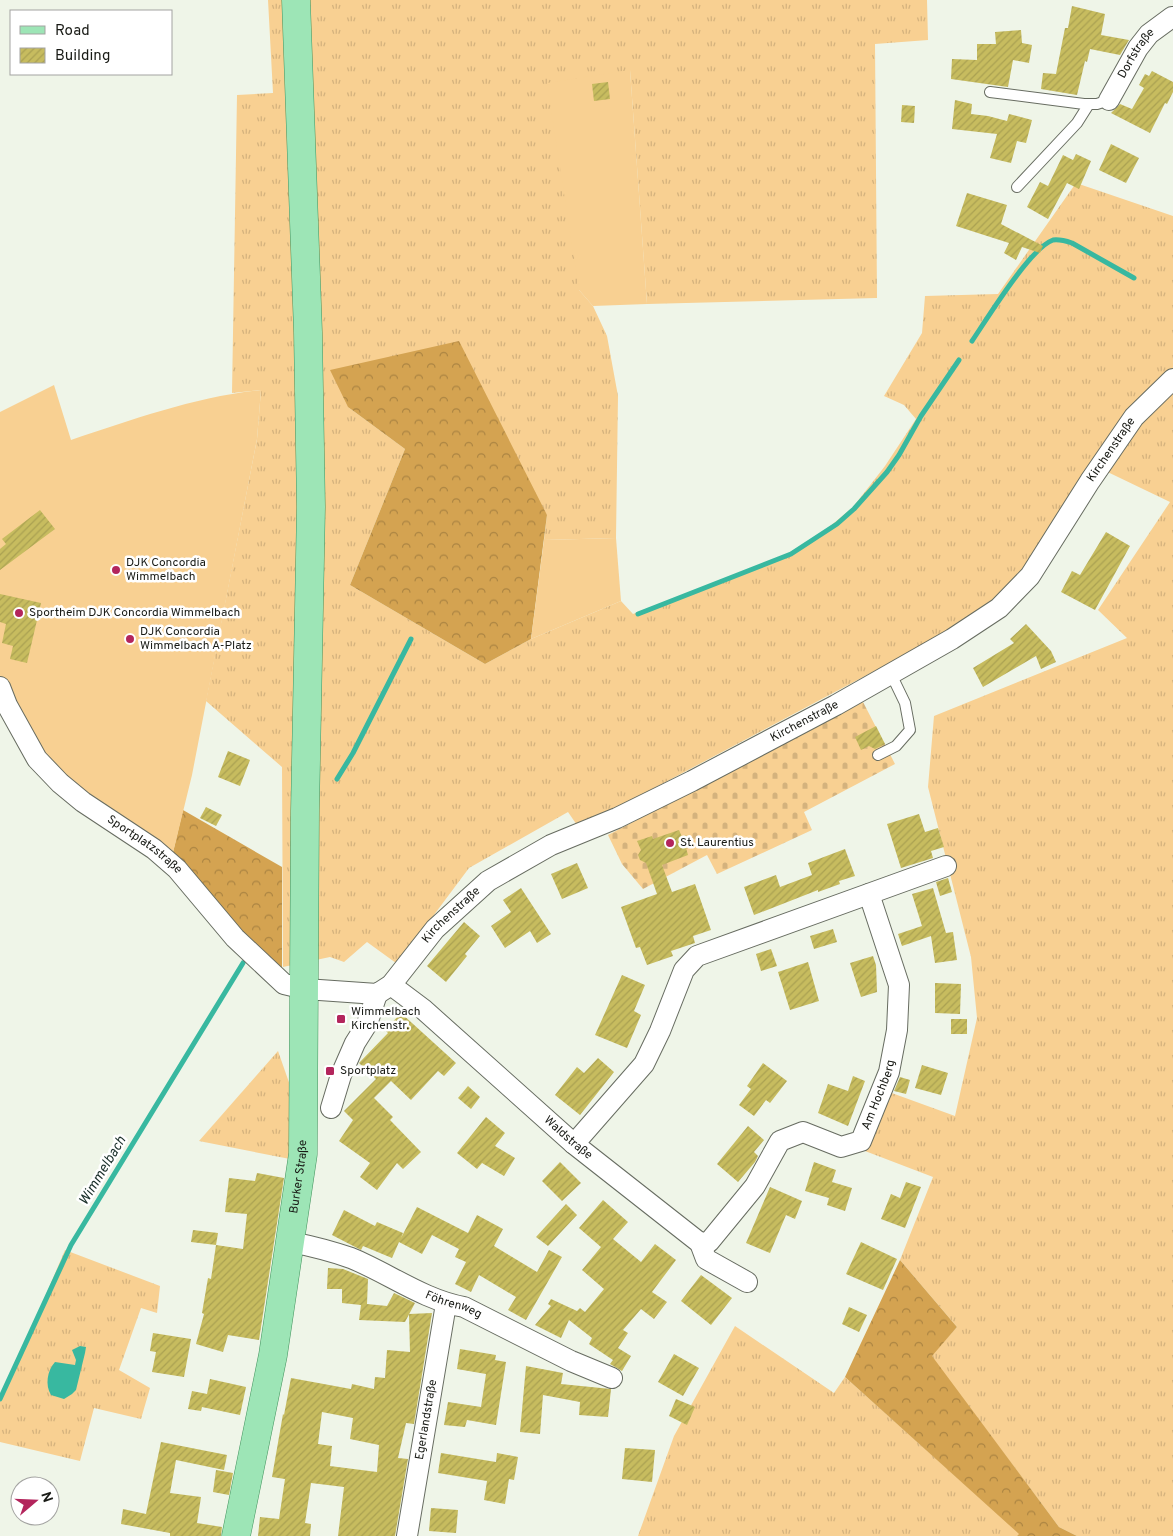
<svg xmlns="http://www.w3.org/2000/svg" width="1173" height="1536" viewBox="0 0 1173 1536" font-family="Overpass,sans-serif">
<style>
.grass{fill:url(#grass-tufts)}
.forest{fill:url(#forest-crowns)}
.cemetery{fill:url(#cemetery-stones)}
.garden{fill:#f8d092}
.water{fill:#38b8a0}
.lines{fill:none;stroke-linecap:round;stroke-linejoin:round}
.stream{stroke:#38b8a0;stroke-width:5}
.building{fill:url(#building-hatch);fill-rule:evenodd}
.lane-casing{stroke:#676c61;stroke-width:12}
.street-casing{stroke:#676c61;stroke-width:22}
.primary-casing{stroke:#44935e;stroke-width:29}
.lane{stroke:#fff;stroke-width:10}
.street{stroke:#fff;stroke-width:20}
.primary{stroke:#9de5b6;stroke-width:28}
.poi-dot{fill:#b3255c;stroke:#fff;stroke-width:2}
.labels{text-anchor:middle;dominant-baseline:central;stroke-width:5;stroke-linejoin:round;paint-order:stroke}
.street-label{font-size:12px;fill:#181a15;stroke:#fff}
.poi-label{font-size:12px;fill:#181a15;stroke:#fff;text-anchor:start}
.water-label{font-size:14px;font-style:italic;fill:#192e29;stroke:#fff}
</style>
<defs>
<pattern id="grass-tufts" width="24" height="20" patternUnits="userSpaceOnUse" patternTransform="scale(1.25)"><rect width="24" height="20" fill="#f8d092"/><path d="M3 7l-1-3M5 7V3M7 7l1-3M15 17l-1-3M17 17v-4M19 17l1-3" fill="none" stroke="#d4b27d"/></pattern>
<pattern id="forest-crowns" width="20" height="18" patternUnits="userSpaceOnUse" patternTransform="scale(1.25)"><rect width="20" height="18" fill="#d4a351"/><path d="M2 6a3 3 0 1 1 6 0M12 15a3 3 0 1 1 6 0" fill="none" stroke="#ab8442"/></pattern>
<pattern id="cemetery-stones" width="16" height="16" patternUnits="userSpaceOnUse" patternTransform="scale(1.25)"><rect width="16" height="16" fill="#f8d092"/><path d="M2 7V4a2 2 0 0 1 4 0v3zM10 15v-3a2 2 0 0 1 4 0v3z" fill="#d4b27d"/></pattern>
<pattern id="building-hatch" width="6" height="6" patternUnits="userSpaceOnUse" patternTransform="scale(1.25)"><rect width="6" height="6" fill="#c7bc5f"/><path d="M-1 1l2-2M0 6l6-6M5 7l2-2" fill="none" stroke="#aaa152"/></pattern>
</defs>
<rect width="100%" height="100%" fill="#eff5e8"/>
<g class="grass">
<path d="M268,0h659l1,40 -53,4 2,254 -230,6 -17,-234 -51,220 14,16 14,30 11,60 -2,142 -72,2 3,-25 -199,-108 57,42 -55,136 135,79 46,-25 90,-38 12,13 154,-60 35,-21 31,-26 32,-41 31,-47 -12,-14 -20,-9 38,-63 3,-37 73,-2 78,-111 97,33v1320h-96l-18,-9 -128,-171 26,-29 -57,-67 33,-83 -68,-26 24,-59 66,24 22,-98 -6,-61 -43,-170 6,-71 193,-78 -29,-28 72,-108 -77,-37 -80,124 -37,28 -397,211 -11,-16 -99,56 -65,87 -8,8 -29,-21 -23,20 -14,-5 -47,10 -1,-200 -76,-66 51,-262 4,-49 -29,3 5,-298 36,-2z"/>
<path d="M278,1051l14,40 -2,68 -91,-18z"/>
<path d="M65,1250l95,36 -3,27 -16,-5 -22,62 31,18 -9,31 -47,-11 -14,53 -80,-19v-40z"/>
<path d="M735,1326l99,67 11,-16 175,157 -3,2h-379l36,-100z"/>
</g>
<g class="forest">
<path d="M459,341l88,174 -16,124 -46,25 -135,-79 55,-136 -57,-42 -18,-37z"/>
<path d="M183,810l99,57v125l-113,-123z"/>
<path d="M900,1260l57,67 -25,29 127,171 18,9h-60l2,-2 -174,-157z"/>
</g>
<path class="cemetery" d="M863,702l32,62 -91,48 8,18 -95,44 -10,-19 -64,34 -21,-25 -14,-29z"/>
<g class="garden">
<path d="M630,70l17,234 -54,2 -14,-16 -32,-207z"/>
<path d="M54,385l17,55c63,-21 124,-43 190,-50l-4,49 -65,336 -23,94 -108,-75 -61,-89v-293z"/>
<path d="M616,538l5,63 -90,38 13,-99z"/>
</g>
<path class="water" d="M80,1346l6,1 -1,6 -9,37 -4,4 -8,5 -13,-4c-6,-10 -4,-24 4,-33l20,3 1,-5 -4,-10z"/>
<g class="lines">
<g class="stream">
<path d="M972,341c15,-22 58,-93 81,-101 7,-1 13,1 19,3l62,35"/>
<path d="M638,614l153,-60 46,-30 17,-15 33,-37 12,-17 22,-39 38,-56"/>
<path d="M337,779l16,-26 58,-114"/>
<path d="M0,1399l71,-154 172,-282"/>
</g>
</g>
<g class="building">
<path d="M1072,6l33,8 -4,21 28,5 -9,15 -30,-6 -3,13 -2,-1 -8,34 -36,-6 2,-16 13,1 9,-46h3z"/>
<path d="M1021,30l1,13 10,2 -3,18 -16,-3 -5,27 -57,-8 1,-20 25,1v-16h19l-1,-12z"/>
<path d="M1152,71l21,11v10l-6,12 -2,-1 -15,30 -39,-20 9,-9 12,5 12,-21 -5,-3 6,-11 4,2z"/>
<path d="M608,82l2,17 -16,2 -2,-17z"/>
<path d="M955,100l17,4 -1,10 17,2 19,5 2,-7 23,6 -6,23 -9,-2 -6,22 -21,-5 7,-24 -45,-5z"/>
<path d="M902,105l13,1 -1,17 -13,-1z"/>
<path d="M1111,144l28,14 -13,25 -27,-13z"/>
<path d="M1076,154l15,7 -12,28 -12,-6 -19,36 -21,-12 13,-25 8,4 15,-31 10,5z"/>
<path d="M967,193l40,12 -6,19 42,22 -3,7 -18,-6 -6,13 -12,-7 5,-10 -53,-17z"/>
<path d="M40,510l15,19 -55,41v-21l6,-5 -4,-5z"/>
<path d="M1106,532l24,14 -35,64 -34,-18 11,-21 8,4z"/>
<path d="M0,594l41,9 -14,60 -17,-4 3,-13 -11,-3 4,-19 -6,-2z"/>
<path d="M1026,624l25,27 5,11 -15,7 -5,-13 -53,31 -10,-19 41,-25 -4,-4z"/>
<path d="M876,726l9,18 -10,5 -6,-3 -8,4 -6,-13z"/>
<path d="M228,751l22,9 -10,26 -22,-9z"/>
<path d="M206,807l16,8 -6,11 -16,-8z"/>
<path d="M919,814l6,18 13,-4 6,19 -13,4 2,7 -32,10 -14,-44z"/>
<path d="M679,830l3,7 4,-2 5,12 -5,1 2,7 -26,10 10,27 23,-8 16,46 -18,6 2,7 -24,8 2,5 -26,9 -7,-18 -4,1 -15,-41 36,-13 -11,-31 -6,-3 -2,-5 3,-5 -4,-9 15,-5 1,3z"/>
<path d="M845,849l10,27 -16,5 1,3 -22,8v-2l-64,25 -10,-28 32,-12 4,12 32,-12 -4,-12z"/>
<path d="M577,863l11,25 -26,11 -11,-25z"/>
<path d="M948,878l4,14 -12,4 -4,-14z"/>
<path d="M521,888l30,46 -14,9 -7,-12 -25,17 -14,-22 20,-14 -8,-12z"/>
<path d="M933,888l13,45 7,-1 4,28 -22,3 -4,-27 -29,10 -4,-12 24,-8 -10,-32z"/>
<path d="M464,922l16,14 -15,18 2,2 -21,26 -19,-16z"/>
<path d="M833,929l4,13 -23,7 -4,-13z"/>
<path d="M771,949l6,17 -16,5 -5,-17z"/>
<path d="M873,956l3,9 1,27 -16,5 -11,-34z"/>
<path d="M808,962l11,39 -29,9 -12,-38z"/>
<path d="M622,975l23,10 -11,26 7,4 -14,33 -32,-13z"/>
<path d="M935,983l26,1 -1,30 -25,-1z"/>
<path d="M401,1013l55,50 -12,13 -6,-5 -27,29 -20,-19 -17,17 19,19 -3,3 31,32 -18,17 -6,-6 -20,27 -17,-13 10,-14 -31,-22 14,-21 -9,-9 32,-32 -17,-16 29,-30 -3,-3z"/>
<rect x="951" y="1019" width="16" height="15"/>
<path d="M598,1058l16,14 -34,43 -25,-20 22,-28 7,6z"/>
<path d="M763,1063l24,18 -17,22 -4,-3 -12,16 -15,-11 12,-16 -4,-3z"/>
<path d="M922,1065l26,8 -7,22 -26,-7z"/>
<path d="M853,1076l12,5 -17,45 -30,-13 10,-29 20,7z"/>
<path d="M900,1077l10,3 -4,14 -12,-3z"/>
<path d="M468,1086l12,11 -9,12 -13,-11z"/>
<path d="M486,1117l19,16 -10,13 20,12 -11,18 -22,-13 -5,6 -20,-16z"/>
<path d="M748,1126l16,14 -10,12 4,4 -3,6 -17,20 -21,-18z"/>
<path d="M560,1162l21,21 -19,18 -20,-20z"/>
<path d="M814,1162l22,8 -4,12 20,6 -7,23 -18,-6 2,-7 -24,-7z"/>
<path d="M257,1173l27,5 -25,162 -31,-5 -5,17 -27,-8 8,-30 -2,-1 6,-35 3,1 5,-34 27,4 4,-35 -22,-2 4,-34 26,3z"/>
<path d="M906,1182l15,5 -16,41 -24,-9 10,-25 9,4z"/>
<path d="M770,1187l32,14 -7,18 -9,-4 -16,38 -24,-10z"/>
<path d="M603,1200l25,22 -15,17 28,23 14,-18 21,16 -24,32 15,10 -13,17 -13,-10 -18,21 5,3 -10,15 13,8 -9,15 -12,-7 3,-4 -24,-16 3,-6 -23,-18 -8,18 -26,-13 16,-19 -3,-2 3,-5 26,12 3,-3 5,4 19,-23 -22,-19 19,-23 -22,-19z"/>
<path d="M566,1204l11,11 -29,31 -12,-9z"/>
<path d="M417,1207l51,26 9,-18 26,14 -9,17 43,26 12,-22 13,7 -36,63 -18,-10 8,-13 -37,-22 -8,17 -16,-8 11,-22 -11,-5 4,-8 -27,-14 -10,19 -23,-12 -7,16 -29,-12 -2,4 -29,-15 12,-25 31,16 2,-4 26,11 -2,5z"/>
<path d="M193,1230l25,3 -2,12 -25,-3z"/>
<path d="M861,1242l36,17 -14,31 -37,-16z"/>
<path d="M328,1268l15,1 25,10 -1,25 20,2 7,-13 21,10 -10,19 -46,-2 2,-15 -19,-2v-14h-15z"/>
<path d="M701,1275l31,23 -21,27 -30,-24z"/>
<path d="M849,1307l18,8 -8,17 -17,-8z"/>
<path d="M432,1313l-18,111 -8,-1 -8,35 10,1 -13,77h-57l6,-49 -33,-4 -6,40 6,1 -1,12h-52l2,-19 19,2 6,-40 -13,-2 11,-63 1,1 7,-37 60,11 1,-5 22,5 1,-12 10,1 2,-28 23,2 -1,-38zM322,1412l31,6 -3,21 29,6 -2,27 -47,-6 2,-20 -14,-2z"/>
<path d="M153,1333l38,6 -7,38 -32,-5 4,-20 -6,-1z"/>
<path d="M460,1349l36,6 -1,5 11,2 -10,63 -29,-5 -2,7 -21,-2 4,-23 33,5 5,-33 -29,-5z"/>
<path d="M674,1354l25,14 -16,28 -25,-14z"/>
<path d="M526,1366l37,7 -2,11 50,5 -3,28 -29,-2 1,-13 -37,-7 -3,39 -20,-2z"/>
<path d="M210,1379l36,8 -6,28 -38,-8 -1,4 -13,-2 4,-18 15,3z"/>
<path d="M676,1399l19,8 -8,18 -18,-9z"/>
<path d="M161,1442l66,13 -3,15 -48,-10 -6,33 31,4 -4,26 25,4 -1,9h-51v-3l-49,-9 2,-15 23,5z"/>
<path d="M625,1448l30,2 -3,32 -30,-3z"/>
<path d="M441,1453l55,9 1,-9 21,4 -4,23 -5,-1 -4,25 -21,-4 3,-19 -49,-8z"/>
<path d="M216,1470l17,3 -4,22 -16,-3z"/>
<path d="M431,1508l27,2 -2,23 -27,-2z"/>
</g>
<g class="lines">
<defs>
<g id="lane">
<path d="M990,92l94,12h13l12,-4"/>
<path d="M1017,187l60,-64 12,-19"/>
<path d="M878,755l18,-9 14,-16 -5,-27 -14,-29"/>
</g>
<g id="street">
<path id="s1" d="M1109,100l29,-52 11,-14 23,-17"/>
<path id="s2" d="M0,687l7,18 30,54 23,24 23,19 71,47 23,20 58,69 49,46 21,5 72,5 14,-9 44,-56 53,-48 63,-36 66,-27 75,-37 144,-76 116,-66 47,-31 31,-32 60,-95 44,-64 39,-38"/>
<path id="s3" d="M391,985l32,24 151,135 126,99 6,16 41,23"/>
<path d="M331,1108l10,-33 14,-32 12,-19 10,-30"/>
<path d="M574,1144l70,-80 16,-33 24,-61 13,-14 249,-90"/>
<path id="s4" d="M291,1242c20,4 40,9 60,16 37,15 73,42 113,49l107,54 41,17"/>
<path id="s5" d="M700,1243l9,-1 46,-56 25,-45 23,-9 38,15 20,-6 28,-69 8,-42 2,-45 -30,-91"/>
<path id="s6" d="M407,1536l39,-232"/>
</g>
<g id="primary">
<path id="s7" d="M236,1536l37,-181 30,-201 2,-343 6,-304 -3,-175 -12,-332"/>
</g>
</defs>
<use href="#lane" class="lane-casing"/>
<use href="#street" class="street-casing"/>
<use href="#primary" class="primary-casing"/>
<use href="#lane" class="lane"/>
<use href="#street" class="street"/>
<use href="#primary" class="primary"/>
</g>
<g class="poi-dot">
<circle cx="116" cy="570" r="5"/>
<circle cx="19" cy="613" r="5"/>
<circle cx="130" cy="639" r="5"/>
<circle cx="670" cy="843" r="5"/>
<rect x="336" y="1014" width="10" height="10" rx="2.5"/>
<rect x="325" y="1066" width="10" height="10" rx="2.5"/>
</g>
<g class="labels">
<g class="street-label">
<text stroke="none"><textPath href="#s1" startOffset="54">Dorfstraße</textPath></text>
<text stroke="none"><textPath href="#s2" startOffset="1445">Kirchenstraße</textPath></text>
<text stroke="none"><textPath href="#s2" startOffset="1025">Kirchenstraße</textPath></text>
<text stroke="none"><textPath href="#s2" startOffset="219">Sportplatzstraße</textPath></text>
<text stroke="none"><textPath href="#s2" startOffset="620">Kirchenstraße</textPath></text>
<text stroke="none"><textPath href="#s5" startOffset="269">Am Hochberg</textPath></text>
<text stroke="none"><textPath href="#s3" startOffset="234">Waldstraße</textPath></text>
<text stroke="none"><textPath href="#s7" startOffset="365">Burker Straße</textPath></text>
<text stroke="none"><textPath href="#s4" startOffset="175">Föhrenweg</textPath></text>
<text stroke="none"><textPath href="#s6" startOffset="118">Egerlandstraße</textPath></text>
</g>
<g class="poi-label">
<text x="126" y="563">DJK Concordia<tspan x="126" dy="14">Wimmelbach</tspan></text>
<text x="29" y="613">Sportheim DJK Concordia Wimmelbach</text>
<text x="140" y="632">DJK Concordia<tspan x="140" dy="14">Wimmelbach A-Platz</tspan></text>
<text x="680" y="843">St. Laurentius</text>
<text x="351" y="1012">Wimmelbach<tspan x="351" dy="14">Kirchenstr.</tspan></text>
<text x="340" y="1071">Sportplatz</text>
</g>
<g class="water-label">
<text transform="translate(103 1171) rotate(-59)">Wimmelbach</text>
</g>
</g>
<rect x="10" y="10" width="162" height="65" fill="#ffffff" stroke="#a3a3a1"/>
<rect x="20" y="26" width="25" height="8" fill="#9de5b6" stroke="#a3a3a1"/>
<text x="55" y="35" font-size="15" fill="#181a15">Road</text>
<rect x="20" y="48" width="25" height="15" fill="url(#building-hatch)" stroke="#a3a3a1"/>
<text x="55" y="60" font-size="15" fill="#181a15">Building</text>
<g transform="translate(35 1501) rotate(71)"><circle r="24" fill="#ffffff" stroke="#a3a3a1"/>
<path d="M0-4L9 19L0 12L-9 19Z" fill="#b3255c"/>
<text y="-8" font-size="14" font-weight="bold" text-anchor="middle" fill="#181a15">N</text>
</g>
</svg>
